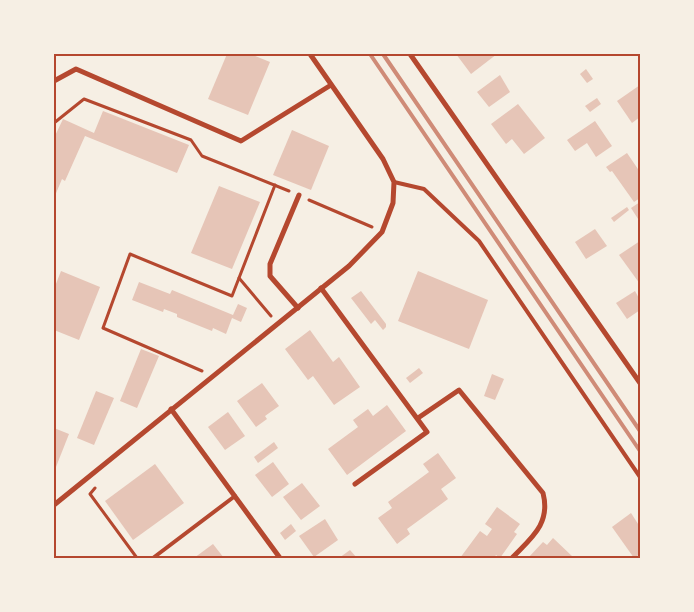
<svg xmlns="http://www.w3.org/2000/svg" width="694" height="612" viewBox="0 0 694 612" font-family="'Roboto Condensed',sans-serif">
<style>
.building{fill:#e6c5b7}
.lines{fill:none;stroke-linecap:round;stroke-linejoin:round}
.path{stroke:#b5482f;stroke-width:3}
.service{stroke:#b5482f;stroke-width:4}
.minor{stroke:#b5482f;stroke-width:5}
.rail{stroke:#cf8b77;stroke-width:4}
.neatline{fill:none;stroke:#b5482f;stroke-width:2}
</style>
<rect width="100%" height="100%" fill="#f6efe4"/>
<g class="building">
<path d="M227,54h23l20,8 -22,53 -40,-16z"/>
<path d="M456,54h41l-26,20z"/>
<path d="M586,69l7,10 -6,4 -7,-9z"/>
<path d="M500,75l10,17 -21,15 -12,-15z"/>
<path d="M640,85v32l-8,6 -15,-22z"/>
<path d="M597,98l4,6 -11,8 -5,-6z"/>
<path d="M518,104l27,34 -21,16 -12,-15 -6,5 -15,-20z"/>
<path d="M103,111l86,34 -12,28 -92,-37 -20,45 -3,-2 -8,19v-60l9,-19 31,14z"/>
<path d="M595,121l17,25 -16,11 -9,-14 -12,8 -8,-11z"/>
<path d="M292,130l37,16 -18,44 -38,-15z"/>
<path d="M627,153l13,19v26l-6,4 -22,-31 -2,1 -4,-5z"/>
<path d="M219,186l41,16 -28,67 -41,-16z"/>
<path d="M640,202v20l-9,-14z"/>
<path d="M627,207l2,3 -15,12 -3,-4z"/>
<path d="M595,229l12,17 -21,13 -11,-17z"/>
<path d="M640,241v43l-21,-29z"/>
<path d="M61,271l39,16 -21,53 -25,-10v-41z"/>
<path d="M418,271l70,29 -19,49 -71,-28z"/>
<path d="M139,282l31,12 2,-4 61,25 5,-11 9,4 -6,14 -9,-4 -6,16 -13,-6 -1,3 -35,-14v-3l-13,-5 -1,3 -31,-12z"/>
<path d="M361,291l25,33v3l-3,3 -8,-10 -4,4 -20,-26z"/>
<path d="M635,291l5,9v10l-13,9 -11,-16z"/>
<path d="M310,330l23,32 6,-5 21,30 -26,18 -21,-29 -5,4 -23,-31z"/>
<path d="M141,349l18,7 -22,52 -17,-7z"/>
<path d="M419,368l4,5 -13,10 -4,-5z"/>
<path d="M492,374l12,5 -9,21 -11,-4z"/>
<path d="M262,383l17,23 -14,10 2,3 -11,8 -19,-26z"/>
<path d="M96,391l18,7 -20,47 -17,-7z"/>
<path d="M387,405l19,26 -59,44 -19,-26 30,-22 -5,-7 15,-11 5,7z"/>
<path d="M228,412l17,24 -20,14 -17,-23z"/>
<path d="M54,428l15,6 -15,38z"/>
<path d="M274,442l4,6 -20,15 -4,-6z"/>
<path d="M438,453l18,25 -15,11 7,10 -41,30 3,5 -13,10 -19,-26 14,-10 -4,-6 41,-30 -6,-8z"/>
<path d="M273,462l16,22 -17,13 -17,-22z"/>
<path d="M155,464l29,39 -51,37 -28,-39z"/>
<path d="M302,483l18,23 -19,14 -18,-23z"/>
<path d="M497,507l23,17 -6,8 3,2 -17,24 -4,-3 -2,3h-34l20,-27 7,5 5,-7 -7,-5z"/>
<path d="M631,513l9,14v27l-6,4 -22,-31z"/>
<path d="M325,519l13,21 -24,17 -15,-21z"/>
<path d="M291,524l5,7 -11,9 -5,-7z"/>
<path d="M553,538l20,19 -1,1h-44l15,-16 4,3z"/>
<path d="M213,544l11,14h-30z"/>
<path d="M350,550l7,8h-18z"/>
</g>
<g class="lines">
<g class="path">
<path d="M54,123l30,-24 107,41 11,16 87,35"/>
<path d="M309,200l63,27"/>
<path d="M271,316l-32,-38 36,-93"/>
<path d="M202,371l-99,-43 27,-74 102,42 7,-18"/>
<path d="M95,488l-5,6 47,64"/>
</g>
<g class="service">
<path d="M394,182l30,7 55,52 161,236"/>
<path d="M153,558l82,-62"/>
</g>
<g class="minor">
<path d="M410,54l230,329"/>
<path d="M54,81l22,-12 165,72 90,-56"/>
<path d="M321,288l106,144 -72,52"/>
<path d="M298,308l-28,-32v-12l29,-69"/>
<path d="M171,409l109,149"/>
<path d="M418,418l41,-28 84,103c8,31 -12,45 -31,65"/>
<path d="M54,505l295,-239 33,-34 11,-29 1,-21 -11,-23 -73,-105"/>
</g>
<g class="rail">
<path d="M370,54l270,397"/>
<path d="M383,54l257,377"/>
</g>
</g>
<rect width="694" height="612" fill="none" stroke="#f6efe4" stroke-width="110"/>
<rect x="55" y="55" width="584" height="502" class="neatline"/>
</svg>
